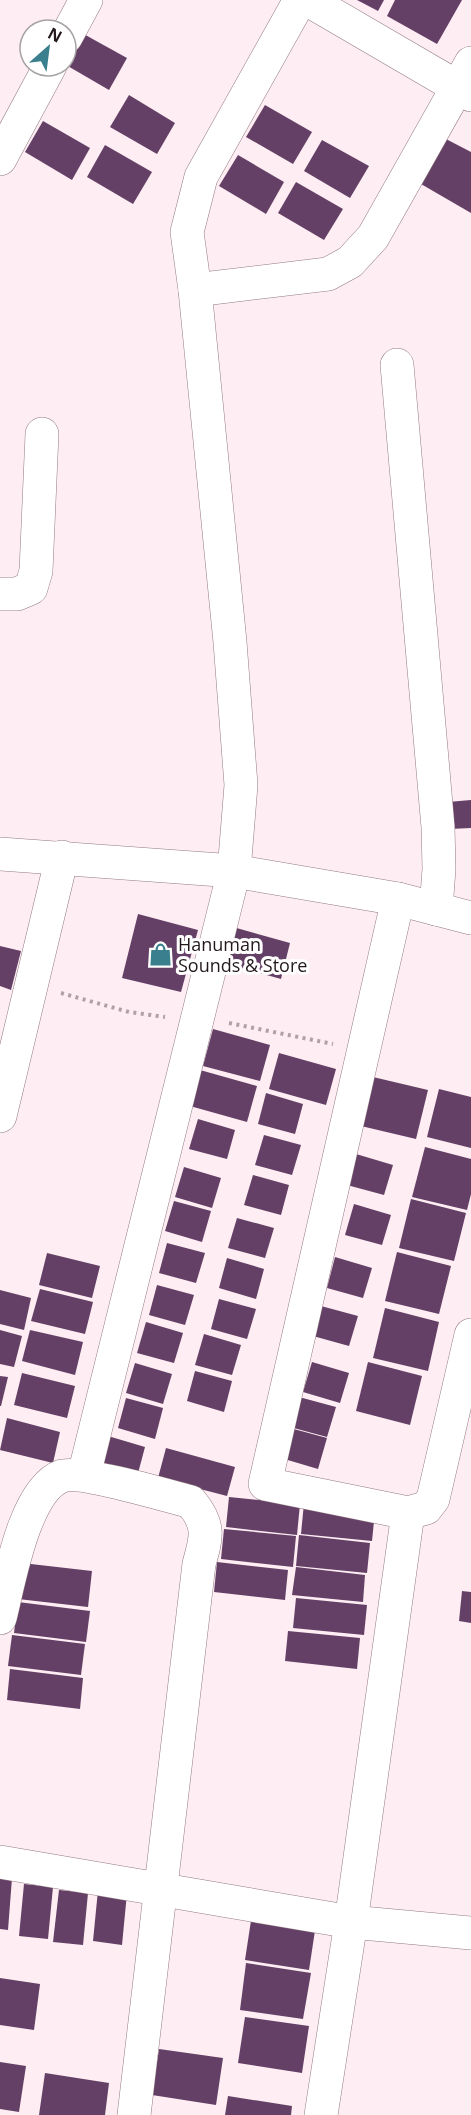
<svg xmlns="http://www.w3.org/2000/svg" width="471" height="2115" viewBox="0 0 471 2115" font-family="'Open Sans',sans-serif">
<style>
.building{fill:#644066}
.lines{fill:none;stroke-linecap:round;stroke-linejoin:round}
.minor-casing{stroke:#937b84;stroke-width:34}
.path{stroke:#afa1a6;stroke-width:4;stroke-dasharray:3 4.5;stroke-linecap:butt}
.minor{stroke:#fff;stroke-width:33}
.labels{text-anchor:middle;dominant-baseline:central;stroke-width:6;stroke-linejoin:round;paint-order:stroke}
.poi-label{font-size:18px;fill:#23191d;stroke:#fff;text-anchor:start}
</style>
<rect width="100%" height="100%" fill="#feedf3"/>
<g class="building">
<path d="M357,0h27l-6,11z"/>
<path d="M395,0h67l-25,44 -50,-28z"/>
<path d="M80,32l47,26 -18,32 -43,-25v-9z"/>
<path d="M129,95l46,28 -18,31 -47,-27z"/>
<path d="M265,105l47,27 -19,32 -47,-27z"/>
<path d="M43,121l47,27 -18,32 -47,-28z"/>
<path d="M446,139l25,13v61l-50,-29z"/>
<path d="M322,140l47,26 -19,32 -46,-27z"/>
<path d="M105,145l47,27 -19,32 -46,-27z"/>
<path d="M238,155l46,27 -18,32 -47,-28z"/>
<path d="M296,182l47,27 -19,31 -46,-27z"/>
<path d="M471,800v28l-21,1 -2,-27z"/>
<path d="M138,914l60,16 -17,62 -59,-14z"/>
<path d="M233,927l57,16 -9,36 -57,-16z"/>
<path d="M0,946l21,5 -10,39 -11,-4z"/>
<path d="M213,1029l57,16 -10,36 -57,-15z"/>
<path d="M279,1053l57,16 -10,36 -57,-16z"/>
<path d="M200,1070l57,16 -10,36 -57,-16z"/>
<path d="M373,1077l55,13 -12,49 -55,-13z"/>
<path d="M439,1089l32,8v51l-44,-11z"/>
<path d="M266,1093l37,11 -8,30 -37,-10z"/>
<path d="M198,1119l37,11 -8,29 -38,-10z"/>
<path d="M264,1135l37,10 -9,30 -37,-10z"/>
<path d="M425,1147l46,12v35l-4,16 -55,-13z"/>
<path d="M356,1154l37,11 -9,30 -37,-10z"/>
<path d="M184,1167l37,11 -9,30 -37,-11z"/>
<path d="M253,1175l36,10 -8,30 -37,-10z"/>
<path d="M411,1199l55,14 -12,48 -55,-13z"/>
<path d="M174,1201l37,10 -9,31 -37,-11z"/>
<path d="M354,1204l37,11 -9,30 -37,-10z"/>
<path d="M237,1218l37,10 -9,30 -37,-10z"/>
<path d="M167,1243l38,10 -9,30 -37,-10z"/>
<path d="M397,1252l54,14 -12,48 -54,-13z"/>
<path d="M47,1253l53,13 -8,32 -53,-13z"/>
<path d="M335,1257l37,11 -9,30 -36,-10z"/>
<path d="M227,1258l37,11 -8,30 -37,-11z"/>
<path d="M157,1285l37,10 -9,30 -36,-10z"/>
<path d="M40,1289l53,13 -8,32 -54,-13z"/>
<path d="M0,1290l31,8 -7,32 -24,-6z"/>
<path d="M219,1299l37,10 -9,30 -36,-10z"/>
<path d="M321,1306l37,10 -9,30 -36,-10z"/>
<path d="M385,1308l54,14 -11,49 -55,-13z"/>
<path d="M146,1322l37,11 -9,30 -37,-10z"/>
<path d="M0,1330l22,6 -8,31 -14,-3z"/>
<path d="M30,1330l53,12 -8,33 -53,-14z"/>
<path d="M204,1334l37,11 -9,30 -37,-10z"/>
<path d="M312,1362l37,11 -9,30 -37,-11z"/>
<path d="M368,1362l54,14 -12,49 -54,-14z"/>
<path d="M135,1363l37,11 -9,30 -37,-11z"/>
<path d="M195,1371l37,10 -8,31 -37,-11z"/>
<path d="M22,1373l53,13 -8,32 -53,-13z"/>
<path d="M0,1376l8,1 -7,29h-1z"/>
<path d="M299,1397l37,10 -9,30 -37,-10z"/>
<path d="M126,1398l37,10 -8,31 -37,-11z"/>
<path d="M7,1418l53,14 -7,31 -53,-13z"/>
<path d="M290,1428l37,10 -9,31 -37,-11z"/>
<path d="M108,1436l37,11 -8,30 -37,-11z"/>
<path d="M166,1448l69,19 -8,29 -69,-18z"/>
<path d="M229,1497l71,7 -3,31 -71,-8z"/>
<path d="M304,1503l71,8 -3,30 -71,-7z"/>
<path d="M224,1529l72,7 -3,31 -72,-8z"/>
<path d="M299,1535l71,8 -3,30 -71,-7z"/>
<path d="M217,1562l71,8 -3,30 -71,-8z"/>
<path d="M22,1563l70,8 -4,36 -70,-8z"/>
<path d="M296,1567l69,8 -2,27 -71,-7z"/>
<path d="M462,1591l9,1v31l-12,-2z"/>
<path d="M296,1598l71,7 -3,30 -71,-7z"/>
<path d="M18,1602l72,9 -4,31 -72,-9z"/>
<path d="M288,1631l72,7 -3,31 -72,-8z"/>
<path d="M12,1635l73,9 -4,31 -73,-9z"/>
<path d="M10,1669l73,9 -3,31 -73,-9z"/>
<path d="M0,1876l12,2 -4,52 -8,-1z"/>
<path d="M24,1884l29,3 -5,52 -29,-3z"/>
<path d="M59,1890l29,3 -5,52 -30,-3z"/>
<path d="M98,1890l29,3 -5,52 -29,-4z"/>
<path d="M252,1914l64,10 -7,46 -64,-10z"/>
<path d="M246,1963l65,10 -8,46 -63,-9z"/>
<path d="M0,1978l40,6 -6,46 -34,-5z"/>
<path d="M245,2017l64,9 -7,47 -64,-10z"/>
<path d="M159,2049l64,9 -7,47 -64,-10z"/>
<path d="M0,2062l26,4 -7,46 -19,-3z"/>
<path d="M45,2073l64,10 -4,32h-66z"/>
<path d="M228,2096l64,10 -1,9h-66z"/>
</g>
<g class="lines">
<defs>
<g id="minor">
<path d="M308,0l163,95"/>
<path d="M66,37l20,-37"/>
<path d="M0,159l50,-93"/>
<path d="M195,290l133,-16 22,-12 23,-25 98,-174"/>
<path d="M397,365l41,462 1,42 -3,40"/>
<path d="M0,594h17l14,-6 5,-17 6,-137"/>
<path d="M0,854l234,17 164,28 73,19"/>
<path d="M398,899l-133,585 143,29 18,-5 7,-9 38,-164"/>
<path d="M0,1116l62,-259"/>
<path d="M84,1475l150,-604 7,-86 -11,-143 -35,-352 -8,-58 14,-55 99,-177"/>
<path d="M0,1618c9,-35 24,-128 62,-142 17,-6 107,20 129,26 19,23 16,34 8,62l-65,551"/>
<path d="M0,1862l351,60 120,11"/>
<path d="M321,2115l30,-193 57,-409"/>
</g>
</defs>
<use href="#minor" class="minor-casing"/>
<g class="path">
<path d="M61,993l68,19 36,5"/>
<path d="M229,1023l104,21"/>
</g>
<use href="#minor" class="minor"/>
</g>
<defs>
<symbol id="shop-bare" viewBox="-9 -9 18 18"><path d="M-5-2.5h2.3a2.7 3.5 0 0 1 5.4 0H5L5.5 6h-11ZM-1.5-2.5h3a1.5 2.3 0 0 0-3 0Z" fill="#3a7f8d" stroke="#fff" stroke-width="2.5" paint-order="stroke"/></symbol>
</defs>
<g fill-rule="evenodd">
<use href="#shop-bare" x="144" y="938" width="33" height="33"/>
</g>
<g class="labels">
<g class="poi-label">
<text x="178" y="944">Hanuman<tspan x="178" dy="21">Sounds &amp; Store</tspan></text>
</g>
</g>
<g transform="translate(48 48) rotate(28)"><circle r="28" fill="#ffffff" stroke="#a7a3a5" stroke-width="1.5"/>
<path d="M0-4.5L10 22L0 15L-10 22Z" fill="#3a7f8d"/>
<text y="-9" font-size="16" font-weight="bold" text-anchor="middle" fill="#23191d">N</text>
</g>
</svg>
